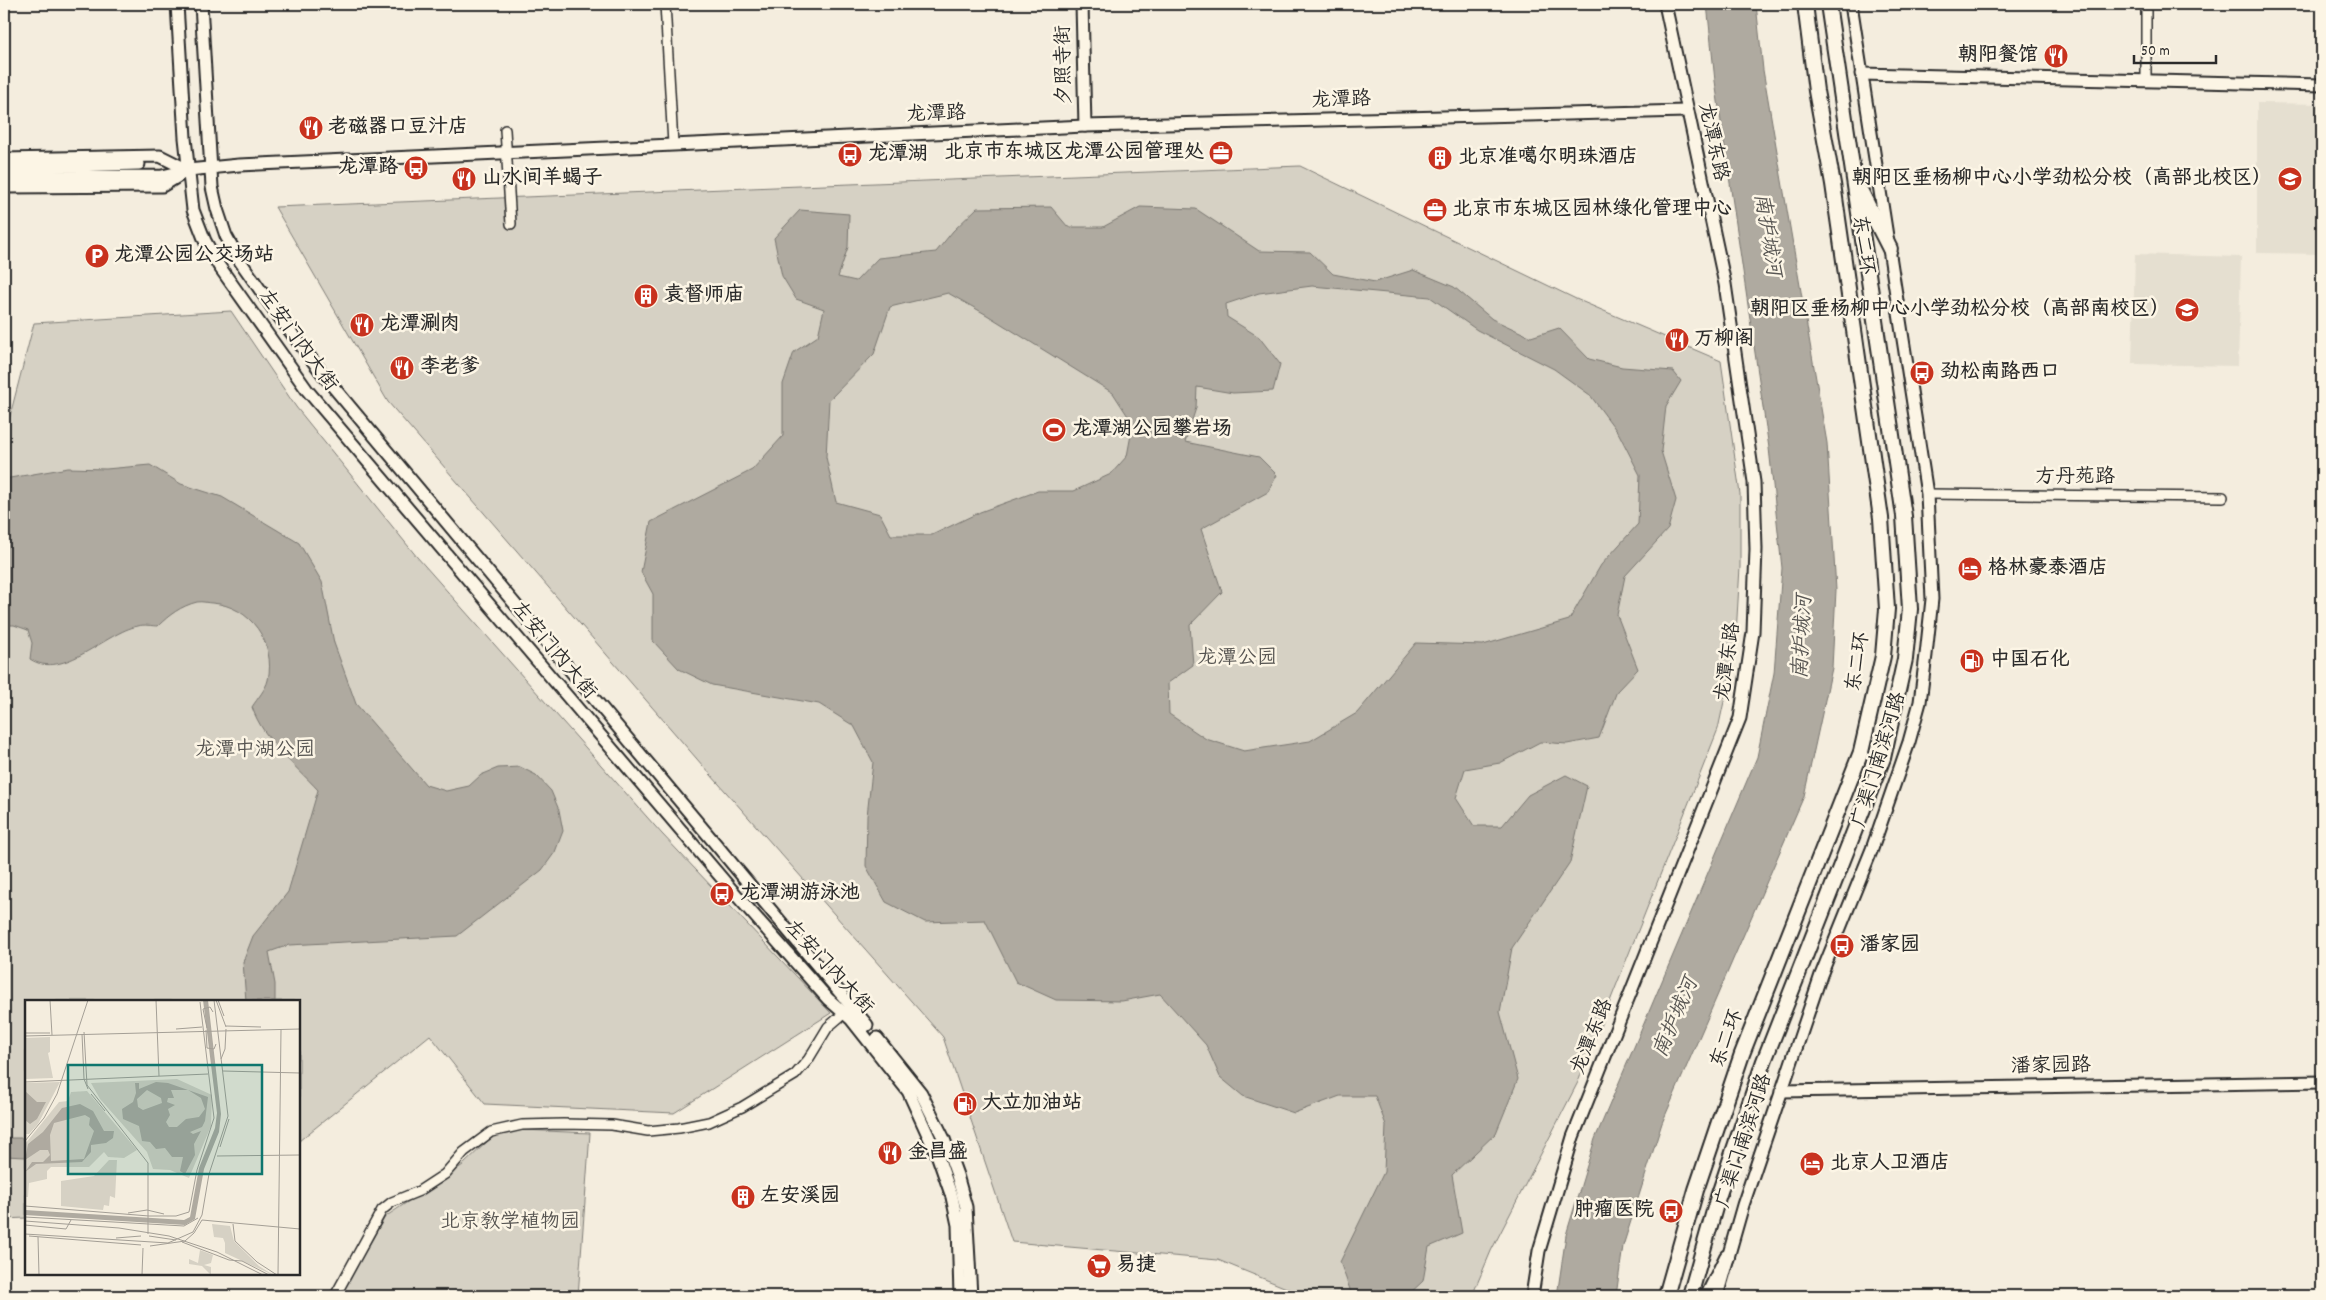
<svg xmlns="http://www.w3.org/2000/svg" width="2326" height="1300" viewBox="0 0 2326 1300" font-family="Dekko,'LXGW WenKai TC',sans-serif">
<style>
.built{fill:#e5dfd0}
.green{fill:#d6d1c4;stroke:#807e78}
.water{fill:#afaaa0;stroke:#7a7771;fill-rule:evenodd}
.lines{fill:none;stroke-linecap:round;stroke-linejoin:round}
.minor-casing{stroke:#2b2b2b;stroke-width:12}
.tertiary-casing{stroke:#2b2b2b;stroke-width:15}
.trunk-casing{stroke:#2b2b2b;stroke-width:18}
.minor{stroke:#fcf5e5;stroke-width:9}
.tertiary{stroke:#fcf5e5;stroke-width:11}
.trunk{stroke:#fcf5e5;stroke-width:14}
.labels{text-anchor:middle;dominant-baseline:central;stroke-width:5;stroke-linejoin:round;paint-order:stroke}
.poi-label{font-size:20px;font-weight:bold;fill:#2b2b2b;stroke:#fcf5e5;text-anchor:start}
.street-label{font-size:20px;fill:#2b2b2b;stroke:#fcf5e5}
.park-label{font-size:20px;fill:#565451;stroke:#fcf5e5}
.water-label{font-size:21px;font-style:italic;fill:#595754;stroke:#fcf5e5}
.inset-road{fill:none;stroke:#a49f96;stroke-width:1}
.view{fill:#0f766e;fill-opacity:0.15;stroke:#0f766e;stroke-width:2.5}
.inset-edge{fill:none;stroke:#2b2b2b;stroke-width:2.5}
</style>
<rect width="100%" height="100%" fill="#f4edde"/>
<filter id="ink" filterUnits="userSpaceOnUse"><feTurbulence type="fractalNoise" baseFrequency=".02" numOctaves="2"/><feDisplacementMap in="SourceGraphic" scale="10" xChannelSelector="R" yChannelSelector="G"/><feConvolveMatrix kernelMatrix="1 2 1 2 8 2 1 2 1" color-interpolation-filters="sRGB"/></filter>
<g filter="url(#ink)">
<g class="built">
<path d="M2257,103l65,1v150l-65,-1z"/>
<path d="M2135,254l106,3 -3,109 -106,-2z"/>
</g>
<g class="green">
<path d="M1300,166l276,133 145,62 19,133v73l-5,84 -17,78 -140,353 -87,169 -19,45h-166l-88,-36 -206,-18 -69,-205 -240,-271 -315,-364 -113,-195z"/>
<path d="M231,311l65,96 121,150 245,277 169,179 -157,100 -189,-9 -55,-69 -131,106v-140h-273v217l-22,1v-788h2l28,-108z"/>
<path d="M523,1130l67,3 -12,163h-238l45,-79 78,-52 30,-29z"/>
</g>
<g class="water">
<path d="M1707,4h49l7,66 64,373 9,147 -4,78 -28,128 -142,327 -39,123 -7,50h-59l9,-61 29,-96 162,-382 17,-84 8,-105 -13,-120 -54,-367z"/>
<path d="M1051,207l17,20h35l37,-20 56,2 63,42 51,1 23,22 42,8 38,-12 41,17 38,32 39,18 28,-9 30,31 33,8 51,4 8,10 -15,25 -5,45 15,49 -8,29 -43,47 -8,39 21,54 -21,22 -18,47 -32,6 -27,-2 -40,21 -35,6 -9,29 18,28h28l26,-31 38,-20 21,11 -17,76 -58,86 -12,64 18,67 -22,54 -44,42 10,58 -33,14 -6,34 -16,15 -55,-1 -12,-33 44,-90 2,-47 -11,-29h-35l-46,17 -51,-17 -23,-19 -14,-32 -46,-51 -38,7 -66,-1 -40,-18 -31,-62 -60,2 -39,-20 -20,-36 1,-50 6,-54 -19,-36 -35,-22 -107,-19 -33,-16 -26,-28v-47l-12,-22 10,-50 101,-52 31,-34v-52l11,-32 24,-16 6,-27 -28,-10 -14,-23 -8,-38 26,-28 49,4 -1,33 -10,30 18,4 22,-23 58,-6 17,-21 24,-23zM1312,286l118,11 47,33 77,39 36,26 29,39 21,41 -2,49 -37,41 -32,55 -86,25 -67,-2 -59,70 -47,28 -66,10 -38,-12 -37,-25 -1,-31 25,-18 -3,-40 32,-33 -21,-63 67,-37 9,-17 -18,-18 -74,-15 11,-34 1,-21 36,6 40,-2 7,-27 -21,-27 -32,-20 -1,-13 33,-11zM948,293l39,22 126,78 20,31 -6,32 -16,18 -37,17h-36l-58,21 -48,23h-41l-11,-21 -44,-12 -10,-45 3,-57 45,-46 16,-47z"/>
<path d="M150,465l31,19 41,13 77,46 23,39 12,61 22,61 70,81 20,6 23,-5 12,-11 17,-7 22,-1 16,8 15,16 8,19 4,21 -8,21 -13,18 -85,66 -168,9 -20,7 6,32v17h-29l-3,-39 10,-26 35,-44 30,-102c-23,-25 -55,-50 -66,-83 5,-8 14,-18 16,-27 8,-37 -17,-74 -56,-77 -4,0 -10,-2 -15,-1 -16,4 -28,13 -39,24 -6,0 -14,-2 -20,0 -32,6 -75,55 -108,33l2,-16 -4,-13 -14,-5h-10v-146l64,-11 38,1z"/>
<path d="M4,1138h22v19l-22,-1z"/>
</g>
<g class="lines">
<defs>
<g id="minor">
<path d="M665,4l8,140"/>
<path d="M2146,4v75"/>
<path d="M505,130l6,94"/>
<path d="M1927,494l296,3"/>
<path d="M335,1296l47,-86 10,-8 27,-11 26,-17 19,-22 27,-20 31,-7 41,-1 49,1 36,6 31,-3 30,-6 33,-15 53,-32 13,-15 20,-33 20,-17"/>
</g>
<g id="tertiary">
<path d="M177,4l8,134 8,72 12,31 14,25 88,124 424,499 97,110 23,20 57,72 30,66 14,40 6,28 2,71"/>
<path d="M201,4l11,183 5,22 9,27 14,25 37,53 48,63 542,648"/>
<path d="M1082,4l3,122"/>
<path d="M1861,74l461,11"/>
<path d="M4,159l156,-3 28,14"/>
<path d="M4,168l135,-4"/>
<path d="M4,177l158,-1 26,-6 51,-5 846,-39 601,-15"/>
<path d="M4,187l158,-1 18,-11"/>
<path d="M877,1038l44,55 23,46 13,36 9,32 5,89"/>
<path d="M1781,1091l541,-9"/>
<path d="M1532,1296l7,-45 34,-114 167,-419 13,-86 3,-83 -2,-67 -29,-198 -60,-280"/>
<path d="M1717,1296l26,-91 78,-230 51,-126 37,-107 11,-40 6,-47 6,-56 -5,-105 -76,-490"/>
</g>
<g id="trunk">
<path d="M1861,192l29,57"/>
<path d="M1666,1296l30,-106 46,-136 119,-302 22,-96 4,-47 -6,-91 -48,-334 -17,-93 -11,-87"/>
<path d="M1690,1296l28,-99 46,-136 119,-303 22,-99 5,-50 -6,-93 -76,-512"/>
<path d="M1708,1296l19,-39"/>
</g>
</defs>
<use href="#minor" class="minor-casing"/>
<use href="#tertiary" class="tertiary-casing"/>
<use href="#trunk" class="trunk-casing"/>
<use href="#minor" class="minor"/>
<use href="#tertiary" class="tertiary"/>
<use href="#trunk" class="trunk"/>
</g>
</g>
<defs>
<symbol id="restaurant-disc" viewBox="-11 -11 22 22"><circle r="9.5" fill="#c8321e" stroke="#fcf5e5"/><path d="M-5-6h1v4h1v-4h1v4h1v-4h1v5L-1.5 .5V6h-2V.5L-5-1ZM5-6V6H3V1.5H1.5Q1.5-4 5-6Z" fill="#fff"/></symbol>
<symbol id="office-disc" viewBox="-11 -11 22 22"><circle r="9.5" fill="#c8321e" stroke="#fcf5e5"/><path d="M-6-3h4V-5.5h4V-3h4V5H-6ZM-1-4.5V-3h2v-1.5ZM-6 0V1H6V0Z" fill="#fff"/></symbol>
<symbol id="bus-disc" viewBox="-11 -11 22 22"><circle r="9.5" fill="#c8321e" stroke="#fcf5e5"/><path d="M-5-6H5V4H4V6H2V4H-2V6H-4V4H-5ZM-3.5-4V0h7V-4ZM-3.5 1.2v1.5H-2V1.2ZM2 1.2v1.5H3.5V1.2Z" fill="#fff"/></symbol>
<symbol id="building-disc" viewBox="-11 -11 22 22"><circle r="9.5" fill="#c8321e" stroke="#fcf5e5"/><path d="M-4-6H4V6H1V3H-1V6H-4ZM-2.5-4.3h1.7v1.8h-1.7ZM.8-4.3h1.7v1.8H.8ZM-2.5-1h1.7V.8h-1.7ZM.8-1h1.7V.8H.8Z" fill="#fff"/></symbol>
<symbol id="school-disc" viewBox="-11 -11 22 22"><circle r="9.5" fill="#c8321e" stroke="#fcf5e5"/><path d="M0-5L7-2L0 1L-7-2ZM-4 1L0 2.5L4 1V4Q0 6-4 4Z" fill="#fff"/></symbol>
<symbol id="parking-disc" viewBox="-11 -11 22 22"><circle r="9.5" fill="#c8321e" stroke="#fcf5e5"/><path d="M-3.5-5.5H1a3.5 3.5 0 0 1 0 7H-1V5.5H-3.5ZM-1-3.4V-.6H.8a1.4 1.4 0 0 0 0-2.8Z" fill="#fff"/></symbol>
<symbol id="stadium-disc" viewBox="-11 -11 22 22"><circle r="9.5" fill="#c8321e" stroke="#fcf5e5"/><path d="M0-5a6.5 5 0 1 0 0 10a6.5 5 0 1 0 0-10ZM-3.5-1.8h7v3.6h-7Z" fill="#fff"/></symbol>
<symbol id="hotel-disc" viewBox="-11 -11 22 22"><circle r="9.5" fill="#c8321e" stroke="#fcf5e5"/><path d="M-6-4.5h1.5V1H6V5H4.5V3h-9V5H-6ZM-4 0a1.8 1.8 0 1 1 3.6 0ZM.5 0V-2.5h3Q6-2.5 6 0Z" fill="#fff"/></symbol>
<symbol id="fuel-disc" viewBox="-11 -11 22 22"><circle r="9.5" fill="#c8321e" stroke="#fcf5e5"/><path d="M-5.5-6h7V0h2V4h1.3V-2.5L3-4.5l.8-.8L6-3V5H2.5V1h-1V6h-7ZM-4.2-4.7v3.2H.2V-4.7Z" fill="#fff"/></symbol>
<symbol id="supermarket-disc" viewBox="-11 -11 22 22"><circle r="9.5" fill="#c8321e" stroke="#fcf5e5"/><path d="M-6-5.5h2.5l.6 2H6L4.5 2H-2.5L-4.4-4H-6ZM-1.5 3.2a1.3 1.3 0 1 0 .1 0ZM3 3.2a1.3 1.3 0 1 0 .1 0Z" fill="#fff"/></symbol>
</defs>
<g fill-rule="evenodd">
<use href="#restaurant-disc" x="2042" y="42" width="28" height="28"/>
<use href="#restaurant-disc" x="297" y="114" width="28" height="28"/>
<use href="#office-disc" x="1207" y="139" width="28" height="28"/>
<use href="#bus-disc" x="836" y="141" width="28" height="28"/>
<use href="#building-disc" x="1426" y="144" width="28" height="28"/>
<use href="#bus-disc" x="402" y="154" width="28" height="28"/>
<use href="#restaurant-disc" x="450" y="165" width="28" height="28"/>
<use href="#school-disc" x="2276" y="165" width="28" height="28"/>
<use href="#office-disc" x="1421" y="196" width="28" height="28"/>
<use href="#parking-disc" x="83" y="242" width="28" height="28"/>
<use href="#building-disc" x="632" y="282" width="28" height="28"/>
<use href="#school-disc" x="2173" y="296" width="28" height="28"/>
<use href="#restaurant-disc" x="348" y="311" width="28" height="28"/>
<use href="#restaurant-disc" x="1663" y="326" width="28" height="28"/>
<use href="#restaurant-disc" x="388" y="354" width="28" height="28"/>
<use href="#bus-disc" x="1908" y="359" width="28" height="28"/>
<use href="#stadium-disc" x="1040" y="416" width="28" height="28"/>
<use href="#hotel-disc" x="1956" y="555" width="28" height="28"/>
<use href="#fuel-disc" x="1958" y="647" width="28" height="28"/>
<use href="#bus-disc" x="708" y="880" width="28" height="28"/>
<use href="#bus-disc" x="1828" y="932" width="28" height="28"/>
<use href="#fuel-disc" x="951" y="1090" width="28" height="28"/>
<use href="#restaurant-disc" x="876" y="1139" width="28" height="28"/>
<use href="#hotel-disc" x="1798" y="1150" width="28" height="28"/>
<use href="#building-disc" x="729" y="1183" width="28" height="28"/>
<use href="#bus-disc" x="1657" y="1197" width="28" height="28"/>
<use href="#supermarket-disc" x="1085" y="1252" width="28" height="28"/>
</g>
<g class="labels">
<g class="poi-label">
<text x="2038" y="56" text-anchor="end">朝阳餐馆</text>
<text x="328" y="128">老磁器口豆汁店</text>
<text x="1204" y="153" text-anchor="end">北京市东城区龙潭公园管理处</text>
<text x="868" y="155">龙潭湖</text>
<text x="1458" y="158">北京准噶尔明珠酒店</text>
<text x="398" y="168" text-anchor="end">龙潭路</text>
<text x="482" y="179">山水间羊蝎子</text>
<text x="2272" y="179" text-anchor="end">朝阳区垂杨柳中心小学劲松分校（高部北校区）</text>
<text x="1452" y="210">北京市东城区园林绿化管理中心</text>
<text x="114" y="256">龙潭公园公交场站</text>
<text x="664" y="296">袁督师庙</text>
<text x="2170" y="310" text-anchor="end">朝阳区垂杨柳中心小学劲松分校（高部南校区）</text>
<text x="380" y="325">龙潭涮肉</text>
<text x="1694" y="340">万柳阁</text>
<text x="420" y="368">李老爹</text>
<text x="1940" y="373">劲松南路西口</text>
<text x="1072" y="430">龙潭湖公园攀岩场</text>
<text x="1988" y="569">格林豪泰酒店</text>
<text x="1990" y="661">中国石化</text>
<text x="740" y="894">龙潭湖游泳池</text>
<text x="1860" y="946">潘家园</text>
<text x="982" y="1104">大立加油站</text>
<text x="908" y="1153">金昌盛</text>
<text x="1830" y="1164">北京人卫酒店</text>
<text x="760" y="1197">左安溪园</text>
<text x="1654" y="1211" text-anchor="end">肿瘤医院</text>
<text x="1116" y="1266">易捷</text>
</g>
<g class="street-label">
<text transform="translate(1065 65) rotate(-91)">夕照寺街</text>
<text transform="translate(1341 101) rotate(-2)">龙潭路</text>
<text transform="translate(936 115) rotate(-2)">龙潭路</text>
<text transform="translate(1712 142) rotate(78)">龙潭东路</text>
<text transform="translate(1862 245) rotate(82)">东二环</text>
<text transform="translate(297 341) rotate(54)">左安门内大街</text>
<text x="2075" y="478">方丹苑路</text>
<text transform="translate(553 651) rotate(50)">左安门内大街</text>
<text transform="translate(1729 662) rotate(-82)">龙潭东路</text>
<text transform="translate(1859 662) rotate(-81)">东二环</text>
<text transform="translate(1880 760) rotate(-73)">广渠门南滨河路</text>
<text transform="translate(828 968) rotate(47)">左安门内大街</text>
<text transform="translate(1593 1037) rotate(-68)">龙潭东路</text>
<text transform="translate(1728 1039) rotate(-70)">东二环</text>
<text transform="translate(2051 1067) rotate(-1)">潘家园路</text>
<text transform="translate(1745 1141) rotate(-72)">广渠门南滨河路</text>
</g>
<g class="park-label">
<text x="1237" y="659">龙潭公园</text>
<text x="255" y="751">龙潭中湖公园</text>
<text x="510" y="1223">北京教学植物园</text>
</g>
<g class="water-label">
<text transform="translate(1766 235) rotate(81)">南护城河</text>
<text transform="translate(1804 637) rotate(-87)">南护城河</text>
<text transform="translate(1677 1018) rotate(-67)">南护城河</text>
</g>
</g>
<g transform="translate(25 1000)">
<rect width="275" height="275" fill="#f4edde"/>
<path d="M25,37v15l-2,1 5,25 -28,1v-41zM152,79l35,16 -1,31 -22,52 -19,-8 -17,-1 -6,-17 -47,-53 -9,-16zM35,82l-22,42 -9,10h-4v-51zM62,91l50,59 -13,8 -16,-1 -4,-5 -15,15h-38l-4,4v8l-18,4 -1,14h-3v-53l34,-42 9,-1 3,-9zM84,160h8l-2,38 -5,-2 -1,10 -5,-1 -1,5 -42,-4v-25l33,-5zM187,224l18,2 4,15 25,25 14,9 -48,-22v-10l-2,-5 -9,-1zM175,250l13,5 -2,8 -7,2 7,2v8l-9,-9 -13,-2v-5l9,4z" fill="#d6d1c4"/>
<path d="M178,0h5l13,114 -2,18 -15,37 -9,50 -10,6 -160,-10v-5l159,10 6,-3 9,-49 16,-40 2,-15zM131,82l12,1 40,14 -3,24 -3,6 -12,5 3,2 8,-3 -7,13 1,11 -10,19 -5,-3 3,-14h-11l-7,-9 -9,1 -6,-7 -8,-1 -3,-15 -16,-7 -1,-10 11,-7 3,-9 -1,-10h4v6zM122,90l14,8 1,5 -19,7 -5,-3 -1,-8zM146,90h17l13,8 4,11 -6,8 -13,2 -9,8h-8l-3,-5 4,-7 -2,-6 7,-4 -8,-3 1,-4h6zM0,91l12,11h9l-9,17 -7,5 -5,-4zM55,104l13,7 11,20h10l-1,7 -7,5 -15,2v7l-9,10 -46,2 -11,8 7,-10h11l7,-7 -2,-5h-8l-15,10 3,-16 15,-12 19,-24zM60,115l5,3 -1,7 5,6 -10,28 -33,2 -1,-26 4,-12z" fill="#afaaa0" fill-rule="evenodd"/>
<path class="inset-road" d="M25,0l2,35M131,0l3,76M191,0l10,27M193,0l6,16M201,26l35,1M182,28l-4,-19 7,-2 3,5M151,29l26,-2M181,30l1,18 7,1 2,-5M59,32l3,53 61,78v71M0,33h25M57,34l2,45 4,10M0,36l275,-7M196,59l4,-10 1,-20M198,71l77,2M0,82l183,-8M66,94l14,17M0,141l19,-23 13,-24 31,-94M195,147l9,-28M192,156l83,-1M0,206l124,10h27l13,-4 8,-42 17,-52 -14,-116M103,213l19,-3 17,4M0,217l159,9 14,-8M177,220l98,9M0,221l94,7 50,8 48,16 46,23M208,224l2,17 22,21 20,13M0,225l41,4 5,-9M0,234l143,9 25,-11 9,-17 7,-41 19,-58 -14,-116M4,236l112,9M124,236l27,4M13,237l1,38M91,238l25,-2M157,242l47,18 13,1 27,14M125,246l35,-5 9,-8 8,-13M117,275l1,-27M253,275l3,-245"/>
<path class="view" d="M43,65h194v109h-194z"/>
<rect width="275" height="275" class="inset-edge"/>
</g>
<rect width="2326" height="1300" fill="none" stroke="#fcf5e5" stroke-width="20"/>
<rect x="10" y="10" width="2306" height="1280" fill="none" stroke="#2b2b2b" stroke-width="2" filter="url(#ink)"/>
<path d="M2134 55v8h82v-8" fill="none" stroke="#2b2b2b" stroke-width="2.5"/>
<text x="2141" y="55" font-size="15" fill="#2b2b2b" stroke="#fcf5e5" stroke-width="4" paint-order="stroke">50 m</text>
</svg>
